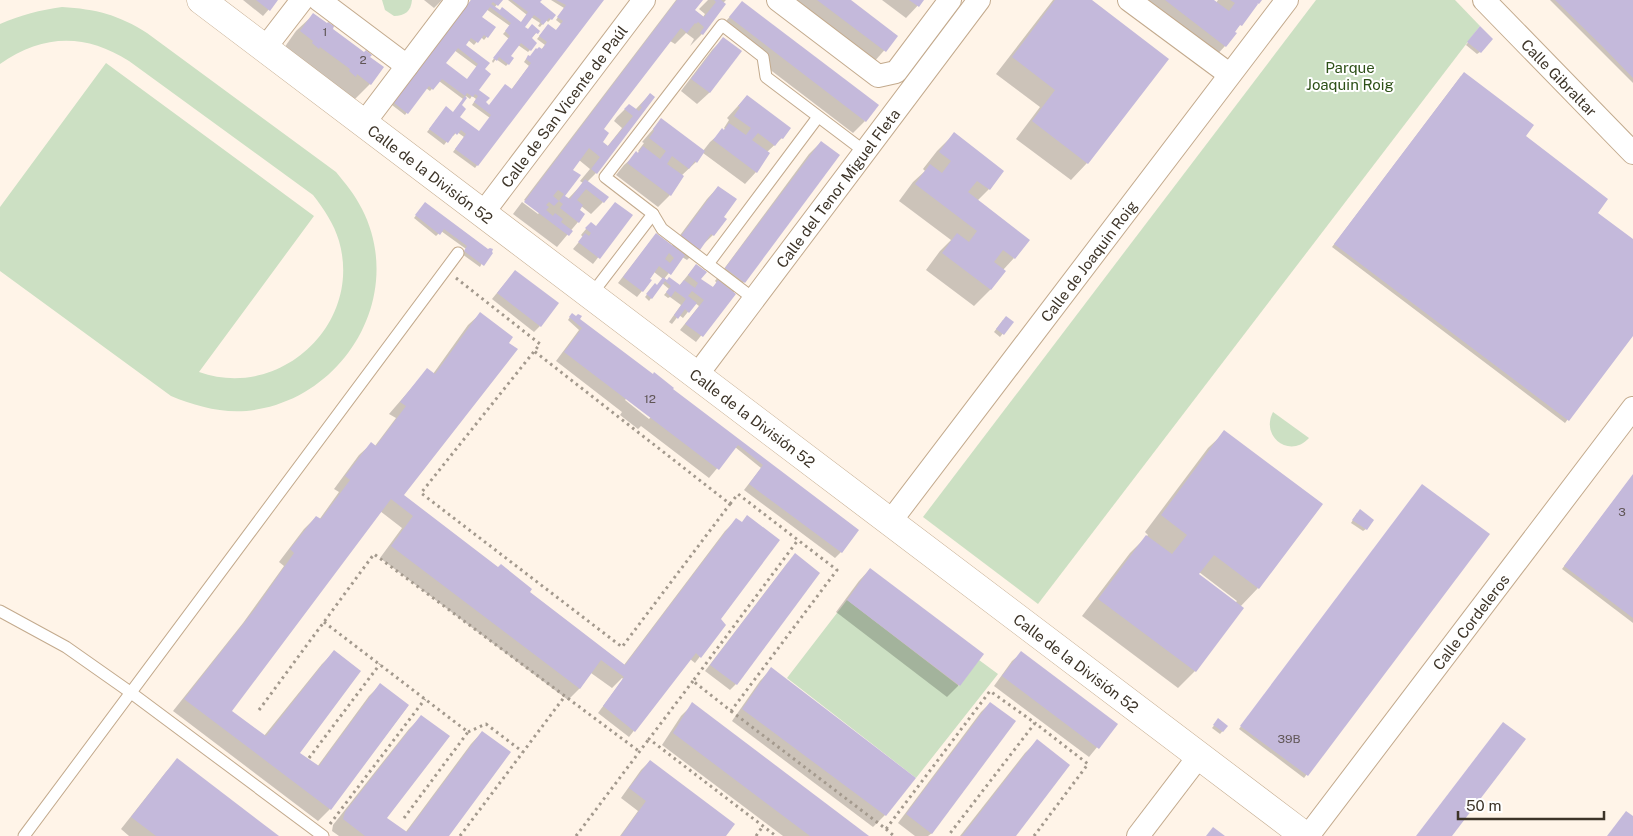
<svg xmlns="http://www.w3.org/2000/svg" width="1633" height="836" viewBox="0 0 1633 836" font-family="'Public Sans',sans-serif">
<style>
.green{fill:#cce0c3}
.shadow{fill:#0003;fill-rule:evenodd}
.building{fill:#c4b9db;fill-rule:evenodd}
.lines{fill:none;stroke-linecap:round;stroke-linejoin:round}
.lane-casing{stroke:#c3aa8d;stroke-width:13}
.street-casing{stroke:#c3aa8d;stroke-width:24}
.secondary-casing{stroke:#c3aa8d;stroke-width:29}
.path{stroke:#a3998d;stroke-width:3;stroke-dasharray:2.5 4;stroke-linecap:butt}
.lane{stroke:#fff;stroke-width:11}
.street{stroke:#fff;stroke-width:22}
.secondary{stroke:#fff;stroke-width:28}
.labels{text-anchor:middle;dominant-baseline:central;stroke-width:4;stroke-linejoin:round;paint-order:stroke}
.number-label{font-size:12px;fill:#5f5555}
.park-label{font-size:15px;fill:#2d5017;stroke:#fff}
.street-label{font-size:15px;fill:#3d3428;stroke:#fff}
</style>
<rect width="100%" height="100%" fill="#fff4e8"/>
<g class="green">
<path d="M382,0h30c-1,11 -7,16 -18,16l-9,-6z"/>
<path d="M1316,0h139l25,26 -442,578 -115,-87z"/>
<path d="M62,7c34,2 57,8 85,26l189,139c10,12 19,23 26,37 42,82 -12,180 -98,199 -33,8 -64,0 -93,-12l-171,-125v-64l106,-144 208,153 -115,156c81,29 164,-48 140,-131 -5,-17 -15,-32 -26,-46l-184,-134c-44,-28 -86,-27 -129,3v-40c21,-9 40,-14 62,-17z"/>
<path d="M1273,412l36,26c-19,21 -49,-1 -36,-26z"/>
<path d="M847,600l112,86 20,-26 19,14 -82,104 -129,-100z"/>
</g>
<g class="shadow">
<path d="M243,0h34l-14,16z"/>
<path d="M424,0h18l-8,8z"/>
<path d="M471,0h30l-7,8 27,15 6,-8 -19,-15h32l-2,3 13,16 -3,3 -2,-2 -6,7 -2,-1 2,-3 -9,-6 -8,10 5,4h10l-8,8v11l-2,2 -10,-7 -8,11 -2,8 -2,2 -10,-7 -3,4 -1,-2 17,-22 -6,-5 7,-8 -24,-17 -6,8 14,11 -10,12 -3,-3 -7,8 -6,-5 -4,5 19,24 -5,21 6,13 5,3 22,-16 18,-24 -5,-4 2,-3 15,-9 4,-5 -8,-6 8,-10 10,3 6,-8 -5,-4 8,-12 -13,-8h51l-127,168 -22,-16 11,-15 -7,-5 -4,4h-2l-7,9 -17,-13 17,-22 9,3 10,-14 -24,-18 -9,10 -4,-3 -21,27 -13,-10zM454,50l23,17 -10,14 -23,-17zM466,96l4,3 2,-3 4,3 -4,6 18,13 -11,15 -21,-16 2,-12z"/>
<path d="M676,0h26l-8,10 9,7 2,-3 -6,-5 9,-9h18l-3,3 2,1 -23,30 -12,12 4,-7 -8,-6 -11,11 -5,-3 -68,88 -1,13 6,5 15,-19 -8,-7 3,-4 12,-12 6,5 15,-16 4,3 -58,76 -9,9 16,20 -12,12 -10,-8 -3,4v12l-21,25 -44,-33 9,-12 16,12 2,-2 -16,-12zM579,160l11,9 -10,12 3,2 -15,16 -5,-3 16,-20 -8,-6z"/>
<path d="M790,0h59l48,36 -24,27z"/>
<path d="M882,0h41l-17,18z"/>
<path d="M1053,0h37l-3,163 -16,17 -55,-41 24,-32 -44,-33z"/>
<path d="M1138,0h74l4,3 2,-3h42l-26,32 -9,14 -11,12z"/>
<path d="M1550,0h83v83z"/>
<path d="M742,3l123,118 -12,12 -135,-103z"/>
<path d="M313,15l56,42 1,27 -17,17 -69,-53 12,-17z"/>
<path d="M1478,30l2,22 -3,2 -11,-9z"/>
<path d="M723,39l17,13 -31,41 -12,11 -16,-13 31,-41z"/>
<path d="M1461,76l63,61 72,76 37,28v93l-68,89 -233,-176z"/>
<path d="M747,96l42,32 -7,10 -15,14 -11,20 -11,12 -42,-31 -7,9 -15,14 1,1 -12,18 -12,12 -42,-32 8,-10 15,-13 -1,-1 6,-8 -2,-1 19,-22 42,31 7,-9 15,-13 -1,-1 5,-8 -2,-2z"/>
<path d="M954,134l48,37 -13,18 -12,12 37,57 -11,12 1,1 -14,19 -16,16 -48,-36 14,-19 11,-11 -52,-39 14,-19 12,-11 -2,-2 14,-18z"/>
<path d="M821,142l-77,140 -11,11 1,1 -38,48 -16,-12 19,-24 -4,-3 -12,15 -4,-3 -7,9 -3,-2 12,-17 -11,-8 -2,1 -4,-3 5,-6 -7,-6 -13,18 -4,-4 8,-10 4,-1 6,-7 -9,-7 -12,19 -5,6 -19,-14 38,-49 16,12 35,-47 11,-12 5,30 -10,18 -26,25 -5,-3 -18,22 15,7 17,-21 4,14 12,9 5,-5 -2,-2 94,-127z"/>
<path d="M423,206l65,45 -8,16 -18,-13 4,-5 -25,-18 -5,5 -22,-18z"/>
<path d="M631,215l-38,49 -20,-15 10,-12 -2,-2 10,-12 5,4z"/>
<path d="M515,271l25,55 -6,6 -42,-33z"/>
<path d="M480,314l-78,181 222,170 101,-134 11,-11 -17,99 5,6 -29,38 -5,-4 -61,78 -31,-24 25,-34 -1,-1 -10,10 -21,-15 -11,15 -12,12 -188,-142 22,-30 -22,-17 -150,200 34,25 58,-72 12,-12 -36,101 19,14 52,-71 11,-11 28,21 -78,103 -12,12 -145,-110 70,-88 41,-57 -5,-4 25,-33 12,-12 3,3 20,-28 -5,-3 25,-34 12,-11 4,2 21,-28 -7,-4 38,-44 6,4 35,-49z"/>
<path d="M570,317l9,3 279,210 -17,22 -6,6 -91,-68 17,-22 -26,-21 -26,31 -68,-52 -3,3 -18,-14 2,-3 -66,-51 23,-31 -11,-10zM627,398l24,19 -2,2 -24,-19z"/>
<path d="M1003,320l9,2 -12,15 -6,-5z"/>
<path d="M1225,432l33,156 -18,19 2,2 -47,62 -17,17 -96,-72 48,-63 18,-18 -3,-3 63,-84zM1199,572l38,29 -2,2 -38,-29z"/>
<path d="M1633,475v148l-71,-54z"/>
<path d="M1420,488l68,46 -184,244 -65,-49z"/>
<path d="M1357,513l9,16 -3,2 -12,-8z"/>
<path d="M789,561l-53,123 -6,6 -25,-19z"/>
<path d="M870,569l112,85 -23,31 -12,12 -111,-85 23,-31z"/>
<path d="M1021,653l95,71 -27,33 -95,-71 18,-25z"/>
<path d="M771,669l143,109 -29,37 -12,12 -141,-106 28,-40z"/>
<path d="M990,703l-58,130 -4,3h-13l-17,-13 83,-111z"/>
<path d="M693,704l174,132h-84l-121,-91 19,-29z"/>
<path d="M421,717l-35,102 19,14 66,-89 11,-12 -34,104h-109l-7,-5 1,-6 76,-96z"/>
<path d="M1216,723l11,3 -7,8 -8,-6z"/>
<path d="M1037,741l-22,95h-55l65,-83z"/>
<path d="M177,760l99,76h-147l-8,-7 45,-57z"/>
<path d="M650,761l74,75h-104l18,-25 -17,-13 20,-28z"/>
</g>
<g class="building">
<path d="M256,0h22l-8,11z"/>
<path d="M471,0h32l-5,6 -5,-4 -2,2 9,6 2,-3 19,15 7,-10 -16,-12h30l-2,2 16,13 -4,5 -3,-2 -6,7 -3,-3 1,-2 -7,-5 -9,12 3,2 4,-5 8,7 -2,3 -2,-1 -4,5 5,5 -6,8 -10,-8 -10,13 3,2 -5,7 -10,-8 -2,4 -4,-3 17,-22 -5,-5 6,-8 -21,-16 -8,10 14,10 -8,11 -4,-3 -6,8 -7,-5 -5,7 24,18 -5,6 6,5 -12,16 11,8 -4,4 3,3 16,-21 7,5 19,-26 -5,-4 2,-4 2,1 6,-8 1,1 2,-2 3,2 5,-7 -8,-6 9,-12 8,6 7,-9 -6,-4 9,-12 -10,-5h48l-126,166 -23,-17 11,-15 -5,-4 -4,5 -2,-2 -7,10 -19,-14 17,-23 7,6 12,-16 -23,-17 -9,11 -4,-4 -21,28 -15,-12zM458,48l20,16 -11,15 -21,-16zM467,93l6,4 2,-3 3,2 -4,6 17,13 -12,16 -19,-14 6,-8 -4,-4 5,-7 -2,-2z"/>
<path d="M677,0h26l-8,10 9,7 12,-15 -2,-2h7l5,4 -23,31 -3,-2 4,-6 -6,-5 -2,2 -1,-1 -8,10 -6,-5 -60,78 -17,23 5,4 -6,9 5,4 25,-30 -9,-7 5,-5 10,7 3,-4 -2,-1 10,-13 5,4 -58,77 -6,-5 9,-12 -11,-9 -16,22 8,5 -16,21 5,3 15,-20 24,18 -5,6 -18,-14 -9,11 6,5 -3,5 5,4 -6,9 -19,-15 3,-4 -4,-3 -5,5 -5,-4 -3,3 3,2 -3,3 7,6 2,-3 8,6 -2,3 12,9 -4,5 -45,-34zM558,190l6,4 -5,7 -6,-5z"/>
<path d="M817,0h34l47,36 -12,16z"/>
<path d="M909,0h15l-5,7z"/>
<path d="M1055,0h37l77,59 -81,105 -56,-43 23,-31 -43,-33z"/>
<path d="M1165,0h49l15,11 6,-8 -5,-3h32l-3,4 -2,-1 1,1 -16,22 -2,-1 -5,7 2,1 -11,14z"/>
<path d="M1555,0h78v78l-30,-31z"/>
<path d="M742,1l137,104 -13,17 -137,-105z"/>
<path d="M313,13l14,10 1,-1 6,4 -1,3 31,23 2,-2 6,5 -2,2 14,10 -13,18 -14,-11 -1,3 -7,-6 1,-2 -30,-22 -1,2 -7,-6 1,-2 -13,-10z"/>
<path d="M1480,26l13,13 -12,14 -14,-11z"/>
<path d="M723,37l19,14 -32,42 -19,-14z"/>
<path d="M1464,72l70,53 -8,11 82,63 -10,14 35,26v97l-64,85 -235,-177z"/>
<path d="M747,95l44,33 -8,11 -2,-1 -6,8 -17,-13 -6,7 18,13 -13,20 -44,-33 9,-12 2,2 5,-7 17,12 5,-7 -17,-12 6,-9 -2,-1z"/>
<path d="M661,118l44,33 -8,12 -2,-2 -6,8 -17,-13 -5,8 17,12 -13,20 -44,-33 9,-12 2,2 5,-7 17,13 6,-8 -17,-13 5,-7 -1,-2z"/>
<path d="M954,132l50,39 -14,19 -13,-9 -9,11 62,48 -15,19 -12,-9 -9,12 12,9 -15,19 -49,-37 15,-20 12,9 8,-11 -62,-47 15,-20 12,9 9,-12 -12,-9z"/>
<path d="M821,141l19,14 -95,128 -20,-15z"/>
<path d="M718,186l19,13 -13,18 3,2 -13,17 -3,-2 -11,16 -19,-14z"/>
<path d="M425,202l63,47 2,-1 3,1 -1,3 1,1 -9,13 -20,-15 3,-5 -23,-17 -4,6 -25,-20z"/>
<path d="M615,202l18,13 -33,44 -22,-17 7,-9 4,3 2,-3 -6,-5 6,-6 5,4z"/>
<path d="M656,233l29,22 -14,20 -12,-9 -9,13 2,1 -9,12 -20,-15zM669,253l5,5 -4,5 -5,-4z"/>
<path d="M696,264l11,8 -6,7 12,8 5,-7 18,14 -33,43 -18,-13 19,-24 -12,-9 -4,5 9,7 -8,10 -4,-4 -7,10 -4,-4 12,-16 -11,-8 -4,6 -5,-5 5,-6 -6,-5 -13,18 -6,-5 9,-11 2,2 6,-8 4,3 2,-3 11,8 4,-5 11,8 3,-5 -10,-8z"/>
<path d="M515,270l44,33 -18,24 -44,-34z"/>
<path d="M480,312l33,25 -4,6 9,6 -114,146 94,72 3,-3 31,25 -2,3 95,73 111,-147 6,4 5,-7 33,25 -59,79 5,6 -25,33 -5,-5 -61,79 -32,-26 21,-29 -23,-17 -21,29 -189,-143 22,-30 -22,-17 -159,212 34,25 68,-86 27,21 -61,82 19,13 61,-83 29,22 -78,105 -147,-111 71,-90 39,-56 -4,-4 26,-33 5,3 29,-39 -5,-4 26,-34 5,4 30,-40 -6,-4 27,-34 8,6z"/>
<path d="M572,313l4,3 2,-2 4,2 -2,3 73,55 1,-2 20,16 -1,1 186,141 -17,23 -93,-69 14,-19 -25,-20 -19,25 -155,-118 18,-24 -13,-11z"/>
<path d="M1006,316l8,6 -10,13 -8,-6z"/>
<path d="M1224,430l99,74 -64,85 -45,-34 -15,19 45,34 -48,64 -98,-73 48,-64 26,19 15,-19 -26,-20z"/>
<path d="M1633,474v144l-69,-52z"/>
<path d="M1422,484l68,50 -182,242 -68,-50z"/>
<path d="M1360,509l14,11 -7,10 -15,-10z"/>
<path d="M795,553l25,20 -83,112 -27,-20z"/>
<path d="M870,568l114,86 -24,32 -113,-86z"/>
<path d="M1021,651l97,73 -19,25 -97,-73z"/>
<path d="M771,667l145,111 -30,38 -144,-107z"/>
<path d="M692,702l177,134h-59l-137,-103z"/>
<path d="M990,702l26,19 -84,113 -26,-20z"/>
<path d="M421,715l29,21 -63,82 20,14 75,-101 29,21 -62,84h-84l-22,-17 2,-7z"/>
<path d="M1218,718l10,8 -5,6 -10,-7z"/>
<path d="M1503,722l23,17 -74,97h-36z"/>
<path d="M1037,739l33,26 -54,71h-54z"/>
<path d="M177,758l102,78h-123l-25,-19z"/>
<path d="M650,760l85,64 -9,12h-105l25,-35 -17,-13z"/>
<path d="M1626,811l7,5v20h-26z"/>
<path d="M1213,827l12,9h-19z"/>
</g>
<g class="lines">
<defs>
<g id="lane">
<path d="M708,264l110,-147"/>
<path d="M591,295l62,-81"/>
<path d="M754,299l-92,-70 -9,-15 -48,-37 117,-152 41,32 3,20 98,74"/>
<path d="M0,611l66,36 64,45 193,144"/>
<path d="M24,836l434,-583"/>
</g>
<g id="street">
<path d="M319,0l88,66"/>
<path d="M778,0l100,76 18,-4 54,-72"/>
<path d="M1129,0l100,74"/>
<path id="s1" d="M1484,0l149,153"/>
<path d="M265,48l37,-48"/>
<path d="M364,123l93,-123"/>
<path id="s2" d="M483,213l161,-213"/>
<path id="s3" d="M697,375l282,-375"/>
<path id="s4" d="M890,522l397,-522"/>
<path d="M1138,836l61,-80"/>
<path id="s5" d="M1308,836l325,-428"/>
</g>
<g id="secondary">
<path id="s6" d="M201,0l1104,836"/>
</g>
</defs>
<use href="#lane" class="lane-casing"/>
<use href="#street" class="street-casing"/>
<use href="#secondary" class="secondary-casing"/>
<g class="path">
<path d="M456,278l84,66 -119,149 201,154 108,-143 -196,-153"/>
<path d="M730,504l8,-10 99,76 -106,141 -38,-30 105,-141"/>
<path d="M324,622l144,110 -64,86"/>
<path d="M693,681l-44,58 127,97"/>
<path d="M259,710l115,-156 266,198"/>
<path d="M731,711l155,118 104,-138 45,32 -87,113"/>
<path d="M468,732l18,-8 37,28"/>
<path d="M309,758l71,-94"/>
<path d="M330,824l95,-125"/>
<path d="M886,829l8,7"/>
<path d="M460,836l105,-140"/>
<path d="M576,836l73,-97"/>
<path d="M756,836l7,-10"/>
<path d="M1034,836l54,-72 -53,-41"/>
</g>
<use href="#lane" class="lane"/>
<use href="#street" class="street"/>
<use href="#secondary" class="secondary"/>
</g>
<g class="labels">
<g class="number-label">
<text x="325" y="32">1</text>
<text x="363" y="60">2</text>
<text x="650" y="399">12</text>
<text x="1622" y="512">3</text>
<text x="1289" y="739">39B</text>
</g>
<g class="park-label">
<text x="1350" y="67">Parque<tspan x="1350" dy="17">Joaquin Roig</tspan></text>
</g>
<g class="street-label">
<text stroke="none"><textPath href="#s1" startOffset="108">Calle Gibraltar</textPath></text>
<text stroke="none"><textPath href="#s2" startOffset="134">Calle de San Vicente de Paúl</textPath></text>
<text stroke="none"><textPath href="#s6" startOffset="288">Calle de la División 52</textPath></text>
<text stroke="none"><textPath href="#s3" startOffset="234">Calle del Tenor Miguel Fleta</textPath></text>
<text stroke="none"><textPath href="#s4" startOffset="328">Calle de Joaquin Roig</textPath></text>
<text stroke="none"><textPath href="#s6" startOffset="692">Calle de la División 52</textPath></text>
<text stroke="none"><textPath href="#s5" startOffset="269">Calle Cordeleros</textPath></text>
<text stroke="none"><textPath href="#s6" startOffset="1098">Calle de la División 52</textPath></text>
</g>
</g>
<path d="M1458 811v8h146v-8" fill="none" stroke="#3d3428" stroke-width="2.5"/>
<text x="1466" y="811" font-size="15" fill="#3d3428" stroke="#ffffff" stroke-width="4" paint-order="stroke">50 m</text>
</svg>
